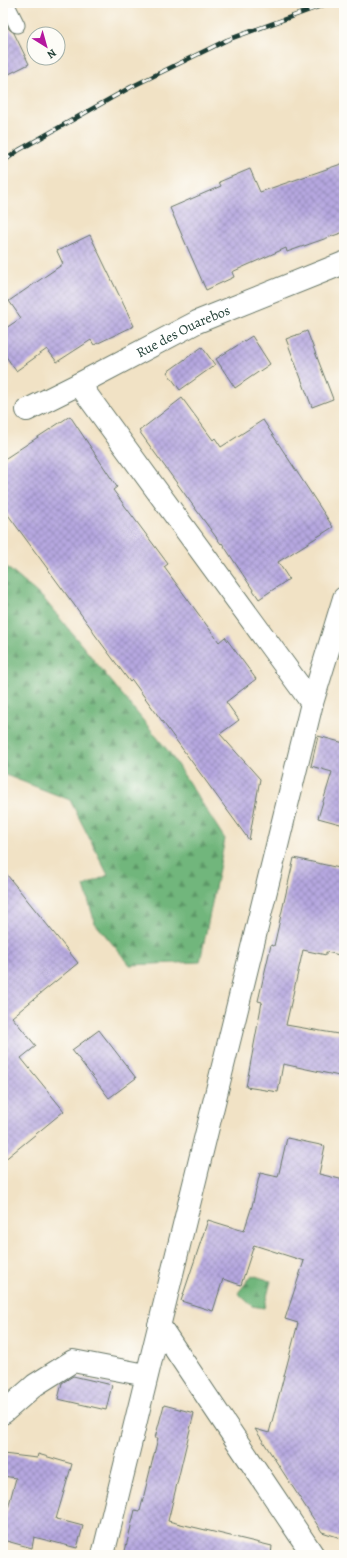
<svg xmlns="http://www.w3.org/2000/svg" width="347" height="1558" viewBox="0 0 347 1558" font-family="Alegreya,serif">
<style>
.forest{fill:url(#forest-firs);stroke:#487a58}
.building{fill:url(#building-cross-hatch)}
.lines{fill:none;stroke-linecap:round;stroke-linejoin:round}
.lane-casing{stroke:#687767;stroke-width:17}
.street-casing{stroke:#687767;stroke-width:24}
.lane{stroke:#fff;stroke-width:15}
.street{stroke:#fff;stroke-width:22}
.rail-casing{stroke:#1f3d34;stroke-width:4.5}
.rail{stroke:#fdfcf7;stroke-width:3;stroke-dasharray:9;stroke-linecap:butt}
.labels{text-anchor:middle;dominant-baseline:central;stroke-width:3;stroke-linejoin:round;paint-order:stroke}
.street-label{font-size:14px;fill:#1f3d34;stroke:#fdfcf7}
</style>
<defs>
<pattern id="forest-firs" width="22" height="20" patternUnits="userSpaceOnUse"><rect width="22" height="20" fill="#71b67b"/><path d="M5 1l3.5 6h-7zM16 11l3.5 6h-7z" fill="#5c9566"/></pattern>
<pattern id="building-cross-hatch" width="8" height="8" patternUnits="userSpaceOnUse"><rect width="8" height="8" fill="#b6a7e0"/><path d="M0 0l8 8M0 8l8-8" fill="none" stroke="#9389b6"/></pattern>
</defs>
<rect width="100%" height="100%" fill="#fdfcf7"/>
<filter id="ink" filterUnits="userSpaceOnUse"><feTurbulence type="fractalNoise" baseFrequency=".025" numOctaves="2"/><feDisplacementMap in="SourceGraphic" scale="8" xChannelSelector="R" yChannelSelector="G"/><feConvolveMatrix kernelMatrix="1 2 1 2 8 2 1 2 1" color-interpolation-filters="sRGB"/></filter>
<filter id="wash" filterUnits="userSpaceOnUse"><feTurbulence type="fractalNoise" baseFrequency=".012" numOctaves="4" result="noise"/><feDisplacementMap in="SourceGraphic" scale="16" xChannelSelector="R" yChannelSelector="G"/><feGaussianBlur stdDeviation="0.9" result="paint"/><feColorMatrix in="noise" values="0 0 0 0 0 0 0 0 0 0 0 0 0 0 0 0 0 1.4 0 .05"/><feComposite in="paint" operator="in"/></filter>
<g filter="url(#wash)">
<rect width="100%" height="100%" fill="#f1e2c5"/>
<g class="forest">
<path d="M3,564l41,35 125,153 56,87 -25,123 -70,3 -35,-42 -11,-37 24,-11 -38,-75 -67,-26z"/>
<path d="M252,1275l19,6 -7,27 -12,-2 -14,-13z"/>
</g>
<g id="blocks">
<g class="building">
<path d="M3,17l6,12 5,4 15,31 -26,13z"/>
<path d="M344,163v69l-57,20 -1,-4 -54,24 2,5 -28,13 -36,-82 51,-22 -2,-4 31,-13 10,23z"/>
<path d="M90,235l44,91 -40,19 -3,-5 -34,22 -10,-13 -31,22 -13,-19v-22l18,-12 -12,-17 54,-37 -6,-13z"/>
<path d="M307,331l26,68 -21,8 -26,-68z"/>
<path d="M252,336l18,28 -35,24 -19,-29z"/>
<path d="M202,347l13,18 -35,25 -13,-18z"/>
<path d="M182,398l31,42 2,-2 6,9 42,-27 70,107 -55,35 11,17 -30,20 -37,-56 -1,1 -82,-113z"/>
<path d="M70,416l47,71 -4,3 55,74 -4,3 55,75 6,-5 31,42 -30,23 13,18 -19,14 40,45 -11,61 -117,-160 -2,2 -37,-50h1l-91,-124v-48z"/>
<path d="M318,736l26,7v82l-26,-7 14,-46 -21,-6z"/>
<path d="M294,858l50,11v87l-18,-4v3l-23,-5 -17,75 58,10v42l-61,-13 -5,28 -32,-5 16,-85 -4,-1 13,-56 3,1z"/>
<path d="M3,870l75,93 -66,54 24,29 -15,12 43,53 -61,50z"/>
<path d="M99,1030l37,48 -27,20 -37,-48z"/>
<path d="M287,1138l38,8 -6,28 25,6v359l-22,-7 -67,-103 14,4 29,-110 -13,-4 19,-58 -50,-16 -13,40 -18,-6 -10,32 -32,-10 27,-81 36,11 8,-25 8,-33 18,4z"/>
<path d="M73,1376l39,9 -6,25 -48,-11 4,-16z"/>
<path d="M164,1405l30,8 -26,108 104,25 -1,9h-147l11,-45 5,1 18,-73h-3z"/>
<path d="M3,1454l34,4 1,-4 34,10 -16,55 27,7 -6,22 -43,-11 -2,11 -29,-8v-13l13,-49 -13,-2z"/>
</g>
</g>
</g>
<g filter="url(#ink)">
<use href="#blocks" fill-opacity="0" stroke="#687767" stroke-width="1"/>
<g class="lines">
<defs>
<path id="lane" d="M6,3l11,22"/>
<g id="street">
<path d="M79,384l233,319"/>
<path id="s1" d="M27,410l52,-26 118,-62 147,-59"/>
<path d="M159,1325l154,230"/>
<path d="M3,1413l32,-28 38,-24 73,14"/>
<path d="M103,1555l209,-852 32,-105"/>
</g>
</defs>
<use href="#lane" class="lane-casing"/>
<use href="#street" class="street-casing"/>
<use href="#lane" class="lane"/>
<use href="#street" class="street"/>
<defs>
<path id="rail" d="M3,162l16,-12 112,-63 96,-47 102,-37"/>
</defs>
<use href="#rail" class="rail-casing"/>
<use href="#rail" class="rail"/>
</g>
</g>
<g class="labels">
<g class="street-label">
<text stroke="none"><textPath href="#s1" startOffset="175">Rue des Ouarebos</textPath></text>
</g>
</g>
<rect width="347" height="1558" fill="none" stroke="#fdfcf7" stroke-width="16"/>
<g transform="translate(46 46) rotate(143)"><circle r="19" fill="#fdfcf7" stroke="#a4b0a9"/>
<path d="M0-3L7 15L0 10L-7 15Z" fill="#b5179e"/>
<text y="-6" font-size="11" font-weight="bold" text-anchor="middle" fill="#1f3d34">N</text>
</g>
</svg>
